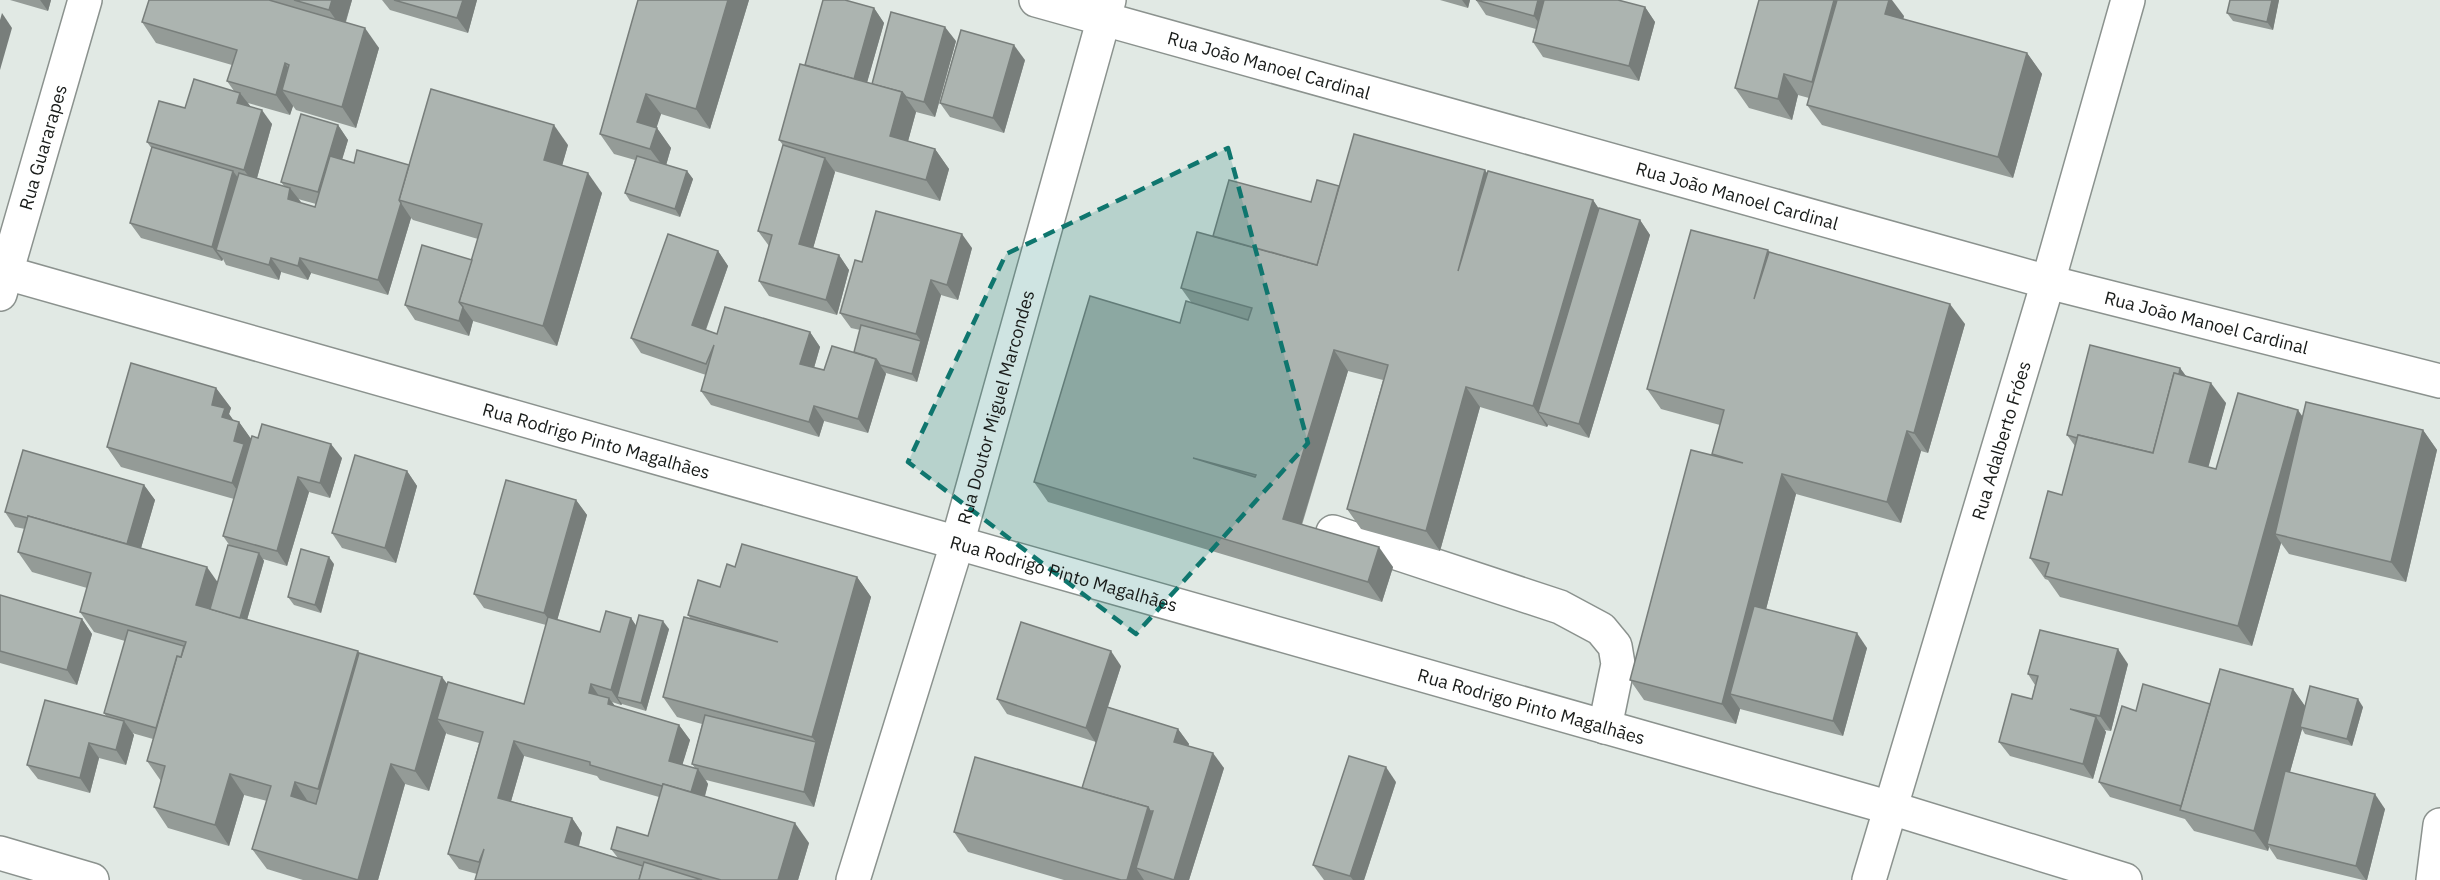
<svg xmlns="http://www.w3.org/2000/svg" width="2440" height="880" viewBox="0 0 2440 880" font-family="'IBM Plex Sans',sans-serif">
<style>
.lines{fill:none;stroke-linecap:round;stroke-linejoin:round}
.minor-casing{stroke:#8b928e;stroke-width:36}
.minor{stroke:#fff;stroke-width:33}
.wall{fill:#949b97;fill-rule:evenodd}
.shaded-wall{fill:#787e7b}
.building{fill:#acb4b0;stroke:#787e7b;stroke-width:1.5;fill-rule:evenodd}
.marked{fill:#0f766e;fill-opacity:0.2;stroke:#0f766e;stroke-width:4.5;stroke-dasharray:12 8;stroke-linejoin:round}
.labels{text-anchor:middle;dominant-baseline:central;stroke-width:4.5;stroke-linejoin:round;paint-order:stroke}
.street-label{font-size:18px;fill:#181b19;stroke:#fff}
</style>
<rect width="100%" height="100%" fill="#e1e9e4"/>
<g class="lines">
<defs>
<g id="minor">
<path id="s1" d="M1036,0l1012,282 392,99"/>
<path id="s2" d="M0,271l1891,537 234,72"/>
<path id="s3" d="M0,294l85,-294"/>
<path d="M1333,532l227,75 41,22 14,17 3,18 -13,63"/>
<path d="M0,853l92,27"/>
<path id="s4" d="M853,880l104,-336 152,-544"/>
<path id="s5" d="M1869,880l179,-598 80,-282"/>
<path d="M2433,880l7,-55"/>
</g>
</defs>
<use href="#minor" class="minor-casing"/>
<use href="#minor" class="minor"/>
</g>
<g class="wall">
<path d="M10,0h41l-3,11z"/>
<path d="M149,0h203l-6,22 33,26 -23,80 -60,-18 -3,-4 -3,9 -42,-12 2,4 22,17 -15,54 27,8 -3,-4 57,-57 10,15 -6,19 12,4 55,2 159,-20 -6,20 40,28 -45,153 -84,-25 -4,15 -54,-16 -10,-15 67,-45 6,-21 -65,-19 -2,-2 -23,77 -77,-22 -3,7 -27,-8 -2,8 -53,-15 -3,-6 -1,2 -81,-23 -11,-15 22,-74 -5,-7 38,-34 49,-17 -7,-10 5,-16 -76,-22 -14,-21zM298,199l18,5 -1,3 -14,-4z"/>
<path d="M382,0h95l-9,33 -78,-23z"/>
<path d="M638,0h111l-39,129 -49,-15 -5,13 15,21 -5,17 21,6 6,8 -13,38 -50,-16 -5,-8 10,-33 -21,-6 -14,-20z"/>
<path d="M1440,0h30l-2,8z"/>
<path d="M1476,0l169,7 10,15 -16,59 -96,-24 -10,-15 3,-13 -50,-14z"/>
<path d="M2279,0l-6,30 -40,-9 -6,-8z"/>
<path d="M874,8l10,15 -17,59 5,2 84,-43 -21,76 -19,-5 -8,29 27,8 14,20 -9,32 -106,-30 1,1 -22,76 26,7 10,15 -12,45 -68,-19 -10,-15 10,-35 -11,-15 25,-86 -4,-5 26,-75z"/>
<path d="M1904,16l-1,3 124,34 15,21 -29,104 -191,-53 -15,-20 2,-7 -11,-3 -6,25 -43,-12 -14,-20z"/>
<path d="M1025,60l-21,73 -54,-16 -10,-14z"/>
<path d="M1487,173l106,27 6,9 41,11 10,15 -61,203 -41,-13 -1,2 -67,-20 -40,144 -79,-22 -14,-20 36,-129 -35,-9 -46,154 91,42 -11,35 -334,-100 -14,-20 146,-159 11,-21 -10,-14 32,-52 98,-34 28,-16z"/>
<path d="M972,248l-14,52 -17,-5 -24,87 -31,-9 -18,60 -44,-12 -5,16 -108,-32 -10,-14 5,-16 -65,-22 -10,-15 87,-87 10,15 -22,64 11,4 93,-2 10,15 -6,21 10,2 30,-18 6,-22 -9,-2 -11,-15 22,-51z"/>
<path d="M1768,250l1,2 196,72 -37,129 -7,-2 -20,72 -105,-29 -30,115 101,39 -24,88 -103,-27 -4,15 -92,-24 -14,-20 83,-224 -1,-2 8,-29 -59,-16 -14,-20z"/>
<path d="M2180,368l6,8 40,27 -18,64 8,2 87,-52 120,13 14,20 -31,132 -117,-28 -8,-11 -29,103 -192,-49 -12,-17 -3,-1 -15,-21 32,-63 13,-49 -8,-11z"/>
<path d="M216,388l15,20 -2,6 5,7 5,1 12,17 91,19 -12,40 -21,-6 -22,74 -24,-7 1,2 -17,59 112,33 88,31 77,20 22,-79 -62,-17 -10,-14 102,-94 11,15 -30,105 43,12 31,-14 5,8 33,3 -23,82 -24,-7 -1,1 -9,-3 3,4 64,19 11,15 -8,25 13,3 -3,-4 10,-40 -25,-7 -14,-20 28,-78 -3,-4 32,-28 15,-20 122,10 14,20 -44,160 -13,50 -108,-27 2,4 -3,12 104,47 -11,37h-323l2,-6 -18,-5 -11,-15 31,-111 -32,-9 -1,-1 -17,58 -24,-7 -27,96h-75l-36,-11 -15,-20 15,-48 -23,-6 -15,51 -61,-18 -14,-21 7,-26 -14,-20 6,-22 -21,-6 2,2 -8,30 -27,-7 -9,35 -52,-14 -11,-14 79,-49 -2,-3 21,-72 -31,-9 -14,-20 7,-24 -55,-16 -14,-20 7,-23 -10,-2 -10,-15 139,-27 11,15 -14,48 77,34 12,-36 -7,-10 11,-37 -113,-32 -14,-20zM524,756l73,20 3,4 59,17 -11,39 -37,13 7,9 -39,-12 3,-13 -10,-15 -61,-17z"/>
<path d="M407,471l10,15 -21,77 -54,-15 -10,-15z"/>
<path d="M334,564l-13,49 -27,-8 -6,-8z"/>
<path d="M0,595l82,24 10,15 -15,51 -77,-22z"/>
<path d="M2128,664l-17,67 -7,-1 2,2 -13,47 -83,-23 -11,-14 33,-43 3,-14 -7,-11z"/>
<path d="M1121,666l-13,41 70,22 11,15 -1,2 36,22 -35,112h-125l-96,-28 -14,-20 128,-44 14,-46 -89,-28 -10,-15z"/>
<path d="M2293,689l12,17 58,1 -11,39 -47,-12 -3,-5 -12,43 95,37 -18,71h-4l-86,-21 -8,-12 -1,4 -74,-20 -9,-12 -75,-22 -11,-15 111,-78z"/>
<path d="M1396,782l-32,98h-40l-11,-15z"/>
</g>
<g class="shaded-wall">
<path d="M40,0h11l-3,11z"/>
<path d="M332,0h20l-9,30 -14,-20z"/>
<path d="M463,0h14l-9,33 -11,-15z"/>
<path d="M728,0h21l-39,129 -14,-20z"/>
<path d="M1462,0h8l-2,8z"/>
<path d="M1538,0h15l-9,31 -10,-15z"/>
<path d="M1834,0h4l-12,102 -14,-20z"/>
<path d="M1889,0h3l12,16 -5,18 -14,-20z"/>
<path d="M2272,0h7l-6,30 -6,-8z"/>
<path d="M1645,7l10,15 -16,59 -10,-15z"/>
<path d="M874,8l10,15 -21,74 -10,-15z"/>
<path d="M2,13l10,15 -12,42v-50z"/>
<path d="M945,27l11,14 -21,76 -11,-15z"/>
<path d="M365,28l14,20 -23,80 -14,-21z"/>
<path d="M1014,45l11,15 -21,73 -11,-15z"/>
<path d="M2027,53l15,21 -29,104 -15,-21z"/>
<path d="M285,63l14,21 -17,6 11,16 -3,9 -14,-20z"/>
<path d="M1784,74l14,21 -6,25 -14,-21z"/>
<path d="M902,92l14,20 -12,44 -14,-20z"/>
<path d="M240,93l11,14 -14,-4z"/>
<path d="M646,94l15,20 -9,28 -15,-20z"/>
<path d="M262,110l10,14 -17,61 -11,-15z"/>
<path d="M338,125l10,15 -20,67 -10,-15z"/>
<path d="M554,125l14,20 -10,35 -14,-20z"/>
<path d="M657,128l14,20 -6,21 -15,-20z"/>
<path d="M935,149l14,20 -9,32 -14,-21z"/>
<path d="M825,158l10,14 -25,87 -11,-15z"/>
<path d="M1485,170l14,20 -41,81z"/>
<path d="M233,171l11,15 -28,64 7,9 -1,2 -10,-14z"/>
<path d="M687,171l6,8 -13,38 -5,-8z"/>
<path d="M588,173l14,20 -45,153 -14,-20z"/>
<path d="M290,188l11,14 -3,12 -10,-15z"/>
<path d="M1593,200l14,21 -69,191 10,13 -1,2 -14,-21z"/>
<path d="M401,203l10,15 -23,77 -10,-15z"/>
<path d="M1640,220l10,15 -61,203 -10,-14z"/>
<path d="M962,234l10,14 -14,52 -11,-15z"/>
<path d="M718,251l10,15 -26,74 -10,-15z"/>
<path d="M839,255l10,15 -12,45 -11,-15z"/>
<path d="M271,258l10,14 -2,8 -10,-15z"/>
<path d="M300,258l11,15 -3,7 -10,-14z"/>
<path d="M931,280l10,15 -24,87 -5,-8 9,-33 -5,-7z"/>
<path d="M1950,304l15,20 -37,129 -14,-20z"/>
<path d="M463,307l10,14 -4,15 -10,-15z"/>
<path d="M810,332l10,15 -9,31 -11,-14z"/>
<path d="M1334,350l14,21 -51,168 -14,-20z"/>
<path d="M876,359l10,15 -18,59 -10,-14z"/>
<path d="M2180,368l11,15 -34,75z"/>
<path d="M2211,383l15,20 -22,80 -15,-21z"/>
<path d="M1466,387l14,20 -40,144 -14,-20z"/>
<path d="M216,388l15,20 -2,6 9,13 1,-5 15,21 -8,60 -14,-20 2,-42 -22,-36z"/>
<path d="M814,406l10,15 -5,16 -10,-15z"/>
<path d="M2298,410l14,20 -37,104 6,9 -29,103 -14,-20z"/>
<path d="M2423,430l14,20 -31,132 -15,-20z"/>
<path d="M1907,431l14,20 -20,72 -14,-21z"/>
<path d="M331,444l11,14 -12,40 -10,-15z"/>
<path d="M407,471l10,15 -21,77 -11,-15z"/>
<path d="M1782,474l14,20 -53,204 -13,-4 10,15 -4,15 -14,-20z"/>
<path d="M298,477l11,15 -22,74 -10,-15z"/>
<path d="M144,485l11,15 -18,62 -11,-15z"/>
<path d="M576,500l11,15 -32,113 -11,-15z"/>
<path d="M1379,547l14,20 -11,35 -14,-20z"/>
<path d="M259,553l5,8 -20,69 -6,-8z"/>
<path d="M329,557l5,7 -13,49 -6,-8z"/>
<path d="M207,567l14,20 -8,28 -17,-10z"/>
<path d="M857,577l14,20 -44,160 -13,50 -10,-15 12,-50 -4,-5z"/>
<path d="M631,618l10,15 -24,64 5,7 -1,1 -10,-15z"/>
<path d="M82,619l10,15 -15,51 -10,-15z"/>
<path d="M663,621l6,8 -23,82 -5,-8z"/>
<path d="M1857,633l10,15 -24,88 -10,-15z"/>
<path d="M2118,649l10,15 -17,67 -11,-15z"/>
<path d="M358,651l14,20 -40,138 -14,-20z"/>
<path d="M1111,651l10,15 -25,77 -10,-15z"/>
<path d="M442,677l15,20 -20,22 9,14 -17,58 -14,-20z"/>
<path d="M591,684l10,15 -12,-6z"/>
<path d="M2293,689l14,20 -7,18 2,2 -32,115h-3l2,3 -1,4 -14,-20z"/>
<path d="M609,698l11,15 -12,-9z"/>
<path d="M2358,699l5,8 -11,39 -5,-7z"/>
<path d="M2096,717l10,15 -13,47 -10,-15z"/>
<path d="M124,721l10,14 -8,30 -10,-15z"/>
<path d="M679,725l11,15 -11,36 -10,-15z"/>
<path d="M1178,729l11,15 -4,12 -11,-14z"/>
<path d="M514,741l10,15 -16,56 -10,-14z"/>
<path d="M89,743l10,15 -9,35 -10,-15z"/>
<path d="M1213,753l11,15 -35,112h-15z"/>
<path d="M391,764l14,20 -27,96h-20z"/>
<path d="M1386,767l10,15 -32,98h-11l-3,-4z"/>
<path d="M698,769l10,15 -7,26 -11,-15z"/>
<path d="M230,774l14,21 -15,51 -14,-21z"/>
<path d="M295,782l14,21 -18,-7z"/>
<path d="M2375,794l10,15 -18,71h-1l-10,-14z"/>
<path d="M1148,807l14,20 -26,41 8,12h-17z"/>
<path d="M572,818l10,15 -6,24 -11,-15z"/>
<path d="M795,823l14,20 -11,37h-20z"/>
</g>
<g class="building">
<path d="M149,0h120l96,28 -23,79 -60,-17 7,-25 -4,-2 -9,32 -49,-14 10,-31 -95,-28z"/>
<path d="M294,0h38l-3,10z"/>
<path d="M394,0h69l-6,18z"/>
<path d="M638,0h90l-32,109 -50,-15 -9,28 20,6 -7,21 -50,-15z"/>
<path d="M823,0h22l29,8 -20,71 -49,-14z"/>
<path d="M1476,0h62l-4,16z"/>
<path d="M1544,0h74l27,7 -16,59 -96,-24z"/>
<path d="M1759,0h75l-22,82 -28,-8 -6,25 -43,-11z"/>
<path d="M1837,0h52l-4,14 142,39 -29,104 -191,-52z"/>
<path d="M2230,0h42l-5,22 -40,-9z"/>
<path d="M891,12l54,15 -21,75 -18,-5 -4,-5 -30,-8z"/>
<path d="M961,30l53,15 -21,73 -53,-15z"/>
<path d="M800,64l102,28 -12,44 45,13 -9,31 -147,-40z"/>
<path d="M194,79l46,14 -3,10 25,7 -18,60 -97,-28 12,-41 26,7z"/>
<path d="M431,89l123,36 -10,35 44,13 -45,153 -84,-24 23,-78 -83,-24z"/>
<path d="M301,114l37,11 -20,67 -37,-10z"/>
<path d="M1354,134l131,36 -27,101 30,-100 105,29 -60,206 -67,-19 -40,144 -79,-22 41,-144 -54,-15 -51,169 96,28 -11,35 -334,-100 56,-186 90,27 6,-22 62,19 4,-12 -71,-20 16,-56 120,33zM1193,458l63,17 -1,2z"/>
<path d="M783,145l42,13 -26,86 40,11 -13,45 -67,-19 13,-46 -14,-4z"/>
<path d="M152,147l81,24 -21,76 -82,-24z"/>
<path d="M357,150l52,15 -10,35 2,3 -23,77 -78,-22 -2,8 -27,-8 -2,7 -53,-15 23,-77 51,15 -2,11 27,8 15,-51 24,7z"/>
<path d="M637,156l50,15 -12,38 -50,-16z"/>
<path d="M1229,180l82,22 6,-22 22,6 -22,79 -104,-29z"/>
<path d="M1599,208l41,12 -61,204 -41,-12z"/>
<path d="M876,211l86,23 -15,51 -16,-5 -15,54 -76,-21 15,-53 7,2z"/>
<path d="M1691,230l77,20 -14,49 15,-47 181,52 -36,129 -7,-2 -20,71 -105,-28 -60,230 -92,-24 61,-230 52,13 -31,-9 12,-44 -77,-21z"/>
<path d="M668,234l50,17 -26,74 25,9 8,-27 85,25 -10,32 24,6 8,-24 44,13 -18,60 -44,-13 -5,16 -108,-31 13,-46 -8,19 -75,-26z"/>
<path d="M422,245l50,15 -13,42 4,5 -4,14 -54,-16z"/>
<path d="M861,325l60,16 -9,33 -32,-9 -4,-6 -22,-7z"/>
<path d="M2090,345l90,23 -1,6 -5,-1 -21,80 -75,-18 -1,3 -10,-3z"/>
<path d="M131,363l85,25 -4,17 13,3 -3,9 17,5 -5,19 10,3 -12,39 -125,-36z"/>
<path d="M2174,373l37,10 -22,79 27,7 22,-76 60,17 -60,216 -193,-50 4,-13 -19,-5 18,-67 14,4 16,-60 75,18z"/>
<path d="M2306,402l117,28 -32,132 -116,-28z"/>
<path d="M262,424l69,20 -11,39 -22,-6 -21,74 -54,-15 29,-100 6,2z"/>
<path d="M23,450l121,35 -17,59 -99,-28v2l-23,-6z"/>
<path d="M355,455l52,16 -22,77 -53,-15z"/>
<path d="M506,480l70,20 -32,113 -70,-19z"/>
<path d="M28,516l179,51 -11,38 162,46 -40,138 -23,-7 -4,14 25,8 43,-151 83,24 -27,94 -24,-7 -33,116 -106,-31 19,-63 -41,-12 -15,51 -61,-18 11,-41 -18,-5 30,-105 4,1 5,-15 -106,-30 11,-39 -73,-21z"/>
<path d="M742,544l115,33 -45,160 -149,-40 21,-80 94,25 -90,-27 10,-35 22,7 7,-23 8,3z"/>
<path d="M228,545l31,8 -19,65 -30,-9z"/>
<path d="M301,549l28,8 -14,48 -27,-8z"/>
<path d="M0,595l82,24 -15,51 -67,-19z"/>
<path d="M1754,606l103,27 -24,88 -103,-27z"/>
<path d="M606,611l25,7 -20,72 -20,-6 -2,9 20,5 -1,6 71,21 -10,36 29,8 -7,23 -28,-8 -1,2 -72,-21v-3l-76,-21 -16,57 74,20 -7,24 78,24 -4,14h-164l9,-31 -5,13 -31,-8 35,-122 -46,-13 11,-37 76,22 24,-87 52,15z"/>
<path d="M639,615l24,6 -22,82 -24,-6z"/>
<path d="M1021,622l90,29 -25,77 -89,-29z"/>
<path d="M128,630l56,16 -3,11 -4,-1 -21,72 -52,-15z"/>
<path d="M2040,630l78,19 -18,67 -30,-7 26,8 -13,47 -84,-22 13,-48 20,5 6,-23 -10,-2z"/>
<path d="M2220,669l73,20 -39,142 -74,-21z"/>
<path d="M2143,684l67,20 -29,102 -82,-24 23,-76 14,5z"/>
<path d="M2310,686l48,13 -11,40 -47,-12z"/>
<path d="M45,700l79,21 -8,29 -27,-7 -9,35 -53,-13z"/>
<path d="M1107,707l71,22 -4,13 39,11 -39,127 -38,-12 17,-57h-3l-2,-4 -66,-19z"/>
<path d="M705,715l111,27 -12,50 -112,-28z"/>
<path d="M1349,756l37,11 -36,109 -37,-11z"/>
<path d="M975,757l173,50 -21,73h-6l-167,-48z"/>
<path d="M2285,771l90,23 -19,72 -89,-22z"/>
<path d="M663,784l132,39 -17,57h-57l-110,-31 6,-22 31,9z"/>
<path d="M644,862l58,18h-63z"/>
</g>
<path class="marked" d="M1228,148l80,295 -172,191 -228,-172 98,-208z"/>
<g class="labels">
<g class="street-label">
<text stroke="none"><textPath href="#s1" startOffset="242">Rua João Manoel Cardinal</textPath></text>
<text stroke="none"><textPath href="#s3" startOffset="153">Rua Guararapes</textPath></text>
<text stroke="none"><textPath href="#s1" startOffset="728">Rua João Manoel Cardinal</textPath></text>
<text stroke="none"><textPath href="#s1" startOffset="1214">Rua João Manoel Cardinal</textPath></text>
<text stroke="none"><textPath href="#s4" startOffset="494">Rua Doutor Miguel Marcondes</textPath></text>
<text stroke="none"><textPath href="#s2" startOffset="620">Rua Rodrigo Pinto Magalhães</textPath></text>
<text stroke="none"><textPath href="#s5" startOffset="459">Rua Adalberto Fróes</textPath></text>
<text stroke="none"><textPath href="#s2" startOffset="1106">Rua Rodrigo Pinto Magalhães</textPath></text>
<text stroke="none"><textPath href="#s2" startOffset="1592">Rua Rodrigo Pinto Magalhães</textPath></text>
</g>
</g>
</svg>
